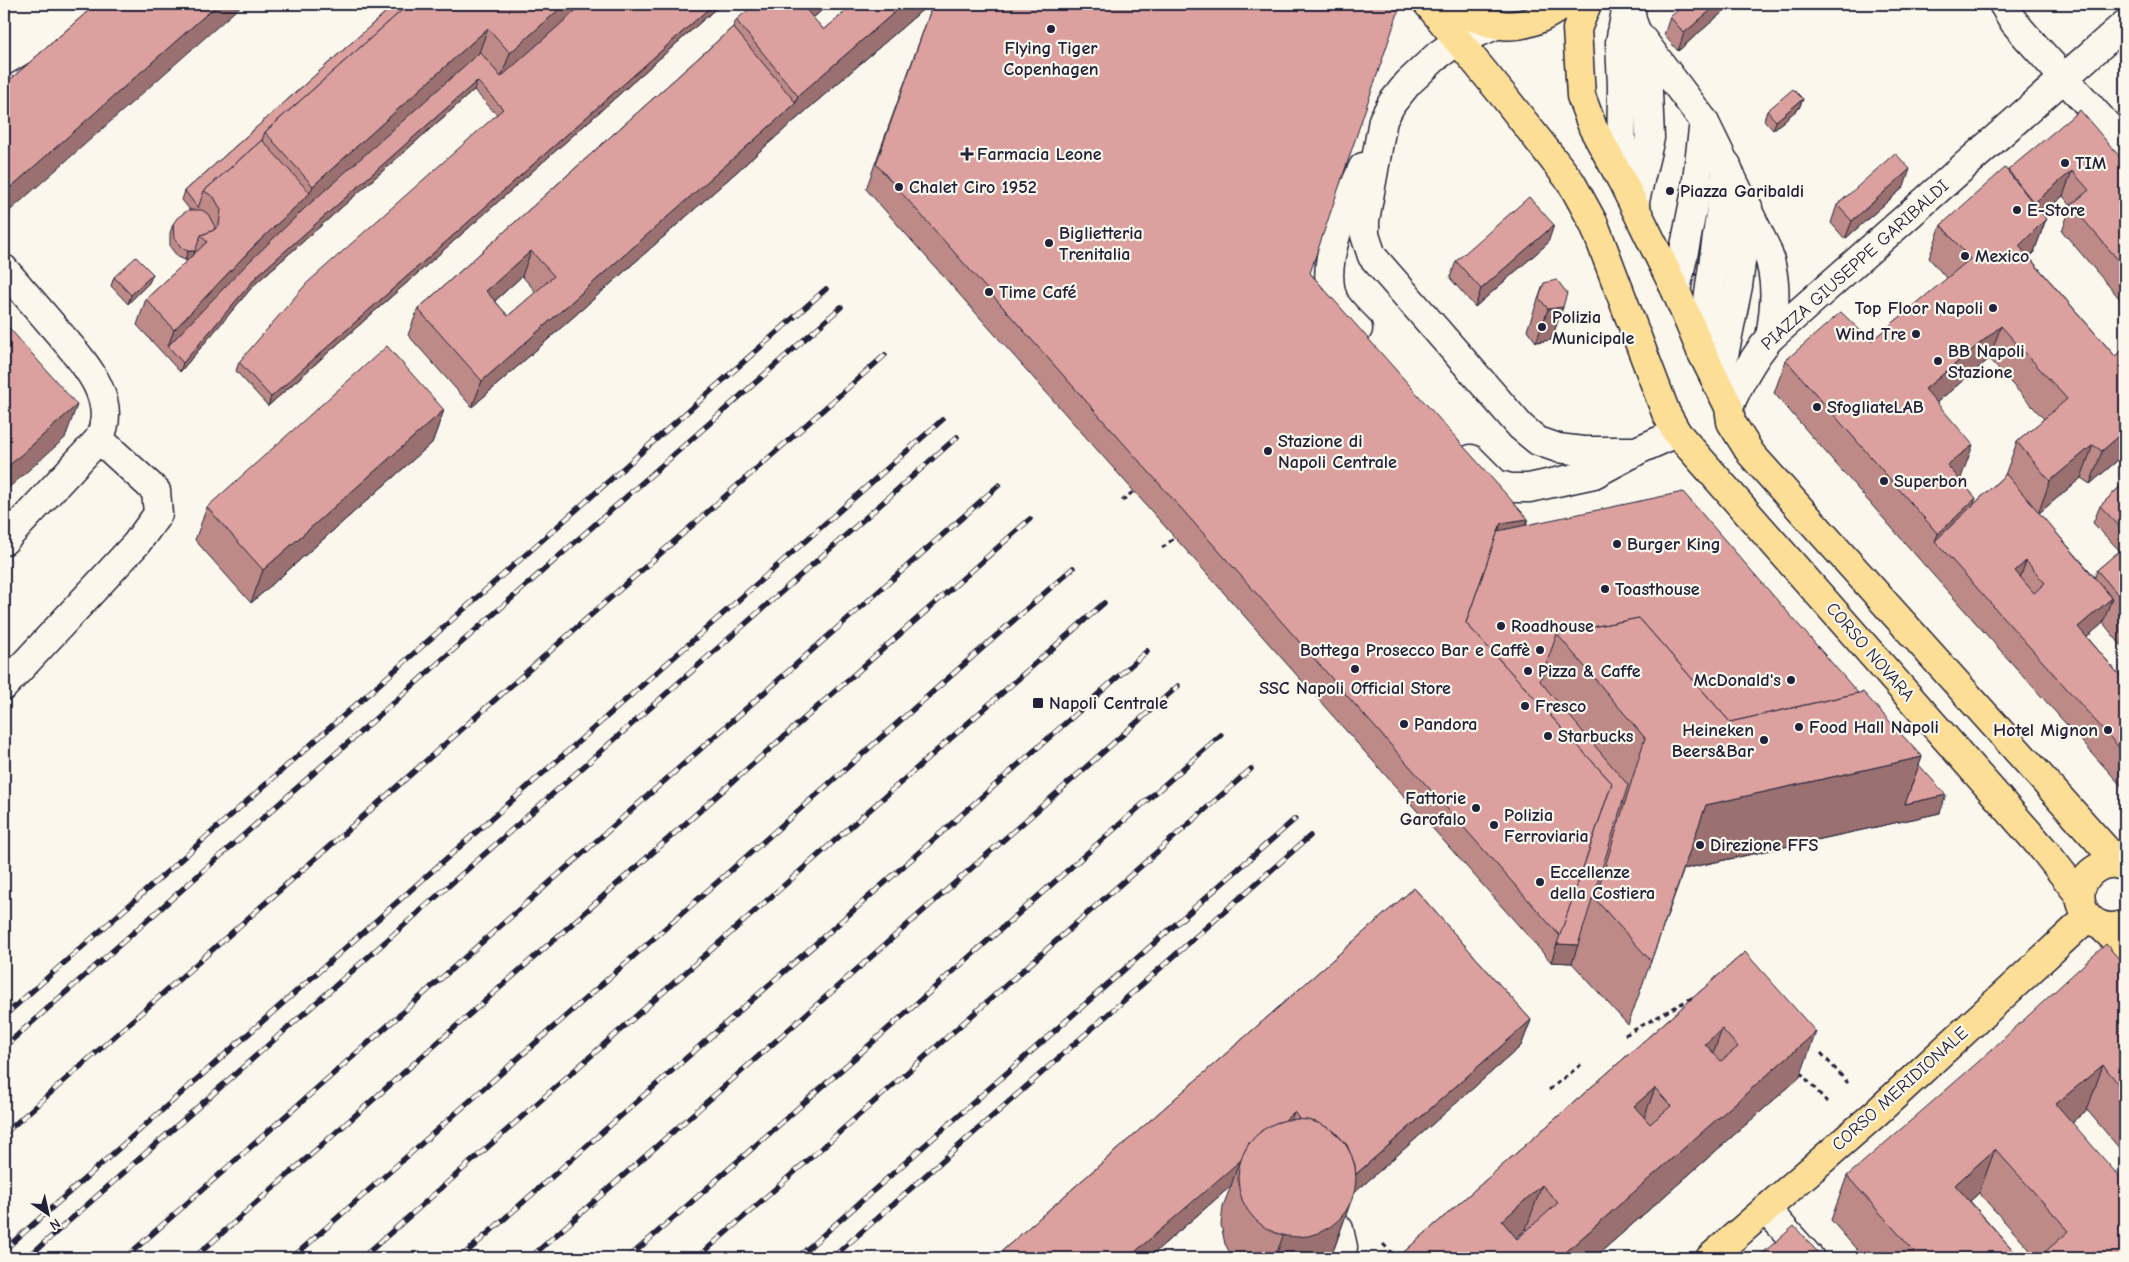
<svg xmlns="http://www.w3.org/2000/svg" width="2129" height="1262" viewBox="0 0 2129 1262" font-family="'Comic Neue',sans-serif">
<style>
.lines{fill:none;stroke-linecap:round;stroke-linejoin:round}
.minor-casing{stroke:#22223b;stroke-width:31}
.major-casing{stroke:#22223b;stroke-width:31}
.path{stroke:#22223b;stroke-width:3;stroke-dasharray:5 4;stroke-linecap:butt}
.minor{stroke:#fbf7ec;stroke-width:28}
.major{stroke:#fcde96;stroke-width:28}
.rail-casing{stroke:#22223b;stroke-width:5.5}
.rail{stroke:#fbf7ec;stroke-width:4;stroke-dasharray:11;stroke-linecap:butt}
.wall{fill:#bd8a88;stroke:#22223b;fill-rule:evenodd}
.shaded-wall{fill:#9a716f;stroke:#22223b}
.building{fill:#dca19e;stroke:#22223b;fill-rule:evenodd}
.poi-dot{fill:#22223b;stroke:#fbf7ec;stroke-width:2}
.labels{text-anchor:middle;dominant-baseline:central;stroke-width:4.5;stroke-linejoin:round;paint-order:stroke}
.poi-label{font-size:18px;font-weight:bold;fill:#22223b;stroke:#fbf7ec;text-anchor:start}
.street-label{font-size:18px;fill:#22223b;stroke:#fbf7ec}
</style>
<rect width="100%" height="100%" fill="#fbf7ec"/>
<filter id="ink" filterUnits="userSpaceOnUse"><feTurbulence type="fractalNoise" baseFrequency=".02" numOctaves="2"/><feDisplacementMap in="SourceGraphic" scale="10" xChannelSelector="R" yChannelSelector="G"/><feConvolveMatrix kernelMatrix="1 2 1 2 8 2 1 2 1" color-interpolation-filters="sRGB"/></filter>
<g filter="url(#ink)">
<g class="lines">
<defs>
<g id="minor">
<path d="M1630,4l2,16 4,11 68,90 63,129c11,34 8,54 3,88"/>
<path d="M2003,4l11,18 11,13 100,110"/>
<path d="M4,7l3,-3"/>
<path d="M1496,25l-38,16 -20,14 -30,28 -16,20 -9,17 -18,100v15l7,21 149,171 17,14 20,7 25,3h53l41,-18"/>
<path d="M4,37l39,-33"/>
<path d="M4,61l25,-15 47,-42"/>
<path d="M1621,179l1,-93 -2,-44 7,-36"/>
<path d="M1634,205l16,-67 -4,-92"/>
<path d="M4,269c16,19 32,37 48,56 25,30 69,71 47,114l-95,102"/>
<path d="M1676,291l19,-95 9,-75"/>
<path d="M1358,329c-7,-7 -15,-15 -21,-23 -23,-35 11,-105 26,-139"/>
<path d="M1701,351l26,-186"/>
<path d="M1718,385l20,-99 10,-79"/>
<path d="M1729,407c11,-26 23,-48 41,-69l355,-314"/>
<path d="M1471,459l25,25 14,4h19l65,-14 41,-22"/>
<path d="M4,686l132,-142 22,-30 -2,-23 -57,-52"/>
<path d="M1766,1209l44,49"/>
<path d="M1339,1229l4,18 -3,11"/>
</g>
<g id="major">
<path d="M1428,4l78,95 65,83 23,42 72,189 11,20 367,417 36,46"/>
<path d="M1444,4c50,23 72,34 120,0"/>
<path d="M1587,4l-10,25 4,67 12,32 28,51 55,112 25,60 28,56 2,15 20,32 369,411"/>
<path d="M2125,867c-8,-4 -18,-4 -26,0 -38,20 -12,73 26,57"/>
<path d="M2101,926l24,23"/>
<path d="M1710,1258l165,-144 213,-197"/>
</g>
</defs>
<use href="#minor" class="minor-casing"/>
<use href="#major" class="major-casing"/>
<g class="path">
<path d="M1122,501l14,-12"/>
<path d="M1162,548l16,-13"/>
<path d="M1625,1035l70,-39"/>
<path d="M1821,1053l27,30"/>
<path d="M1800,1072l28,31"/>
<path d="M1549,1090l34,-27"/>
<path d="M1383,1244l14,14"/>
</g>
<use href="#minor" class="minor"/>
<use href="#major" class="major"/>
<defs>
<g id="rail">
<path d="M4,1016l822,-727"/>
<path d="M4,1047l837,-740"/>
<path d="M4,1134l881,-779"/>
<path d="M4,1250l938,-830"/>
<path d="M27,1258l930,-821"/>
<path d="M125,1258l874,-773"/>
<path d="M194,1258l836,-739"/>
<path d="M292,1258l781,-690"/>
<path d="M362,1258l742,-655"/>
<path d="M460,1258l687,-607"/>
<path d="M530,1258l648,-572"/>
<path d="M628,1258l593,-523"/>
<path d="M697,1258l554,-489"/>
<path d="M797,1258l498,-439"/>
<path d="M832,1258l478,-422"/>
</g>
</defs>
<use href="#rail" class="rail-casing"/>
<use href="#rail" class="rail"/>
</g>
<g class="wall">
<path d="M96,4l-92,212v-131z"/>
<path d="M395,4h326l-453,402 -32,-35 3,-9 258,-247 -23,-25 -220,195 -74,87 -43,-47 9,-26 42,-39h-3l-7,-3 -8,-10v-14l3,-9 17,-14 -8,-10 3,-9z"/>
<path d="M829,4l-16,14 11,12 22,-19 -7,-7h89l-1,2 -141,122 -314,279 -64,-72 10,-26 315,-282 3,-7zM522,276l14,16 -28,24 -13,-15z"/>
<path d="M933,4l377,269 216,252 332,168 64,64 -3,8 21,48 -256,56 -56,156 -56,-62 -21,-1 -685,-773z"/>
<path d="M1732,4l-54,47 -14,-16 6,-18z"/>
<path d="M1803,99l-4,9 -26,22 -9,-10 3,-9z"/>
<path d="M2125,163v142l-63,-74 9,-25 -8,-10 -21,18 4,5 -12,33 -5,5 86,99 10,-8v106l-35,30 -9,-6 -42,35 56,64 2,-7 23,-19 -27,-28 7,-17 25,-24v168l-22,-27 -16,14 34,40 4,-4v117l-199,-223 -152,-174 12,-33 85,-19 76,-62 -18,-21 12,-33 67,-55zM1989,359l55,60 -27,23 -12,33 -32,30 -14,-26 2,-1 -24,-76z"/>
<path d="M1904,187l-59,52 -14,-16 6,-18z"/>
<path d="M1548,243l-73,64 -25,-29 6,-17z"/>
<path d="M114,277l35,6 -21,21 -17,-18z"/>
<path d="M1544,283l19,24 -12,33 -15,2 -9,-12z"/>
<path d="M444,410l-12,33 -181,160 -56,-63 12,-33z"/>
<path d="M1414,888l117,132 -10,26 -168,148 -19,55 -7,9h-94l-8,-14 -4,-19 2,-19 8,-20 -83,72h-154z"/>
<path d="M1745,952l55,125 -206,181h-197zM1526,1229l1,1 -10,9 -1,-1z"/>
<path d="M2125,966v189l-38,-45 -15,12 53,136h-88l-58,-65 -9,8 50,57h-156l-33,-38 16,-44z"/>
</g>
<g class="shaded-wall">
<path d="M218,4h25l-239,212v-10l7,-19z"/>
<path d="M565,4h25l-92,82 12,-33z"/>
<path d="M714,4h7l-453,402 3,-9z"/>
<path d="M803,4h26l-39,34 12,-33z"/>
<path d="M904,4h24l-1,2 -141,122 -314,279 10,-26 314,-278 2,-7z"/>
<path d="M1718,4h14l-54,47 6,-18z"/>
<path d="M488,28l-12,33 -308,285 6,-16 79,-83 57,-54 3,-7z"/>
<path d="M477,81l-3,9 -220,195 -74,87 3,-9 74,-87z"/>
<path d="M1803,99l-4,9 -26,22 3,-9z"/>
<path d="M1910,169l-6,18 -59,52 7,-18z"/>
<path d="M2072,171l-9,25 -44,37 10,-26z"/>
<path d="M2046,219l-12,33 -26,27 11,-33z"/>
<path d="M1554,225l-6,18 -73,64 6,-18z"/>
<path d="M188,251h7l-3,9h-7z"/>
<path d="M531,251l-9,25 -45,41 9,-26z"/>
<path d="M153,274l-4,9 -21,21 3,-9z"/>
<path d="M1563,307l-12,33 -15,2 12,-33z"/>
<path d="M2001,326l-12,33 -76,63 12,-33z"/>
<path d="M77,405l-12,33 -61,54v-22z"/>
<path d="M444,410l-12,33 -181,160 12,-33z"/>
<path d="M2125,431v23l-35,30 12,-33z"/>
<path d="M1973,445l-12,33 -26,20 12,-33z"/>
<path d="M2093,445l-12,33 -43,36 12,-33z"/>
<path d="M1976,498l-12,33 -29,10 3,-7z"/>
<path d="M1528,519l-9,25 -27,5 9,-26z"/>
<path d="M2026,561l-9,26 -2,-16z"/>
<path d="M2112,598l-9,25 -34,30 9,-26z"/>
<path d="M1922,757l-17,47 41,-9 -6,18 -257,56 23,-64z"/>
<path d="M1557,944l21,1 -6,18 -21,-1z"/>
<path d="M1531,1020l-10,26 -178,157 9,-25z"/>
<path d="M1722,1029l-16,45 -1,-30z"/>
<path d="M1816,1032l-16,45 -206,181h-35z"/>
<path d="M2103,1065l-16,45 -47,38 16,-44z"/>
<path d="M1655,1088l-16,44 -5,-26z"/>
<path d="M1294,1112l-9,26 -46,24 -8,24 -83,72h-20z"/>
<path d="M1995,1149l-16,44 -40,36 16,-44z"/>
<path d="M1542,1185l-16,44 -32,29 8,-37z"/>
<path d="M1350,1204l-16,45 -7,9h-52l8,-22z"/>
</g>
<g class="building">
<path d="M96,4h122l-207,183 -7,-8v-94z"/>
<path d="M395,4h14l-144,128 -3,8 -58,51 -6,17 -13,-17z"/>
<path d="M409,4h156l-55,49 -22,-25 -175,158 -48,-54z"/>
<path d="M583,4h131l-443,393 -32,-35 68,-79 196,-174 -26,-28 -220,195 -74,87 -15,-17 79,-82 57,-55 176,-157 21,25z"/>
<path d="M755,4h48l-1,1 22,25 30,-26h50l-106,92 -62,-76z"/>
<path d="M933,4h468l-91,269 218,246 -27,4 -35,100 146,160 -52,153 -684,-772z"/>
<path d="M1685,4h33l-34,29 -14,-16z"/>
<path d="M733,27l63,76 -314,278 -64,-72zM531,251l23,25 -46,40 -22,-25z"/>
<path d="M1793,89l10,10 -27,22 -9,-10z"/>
<path d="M2080,110l45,53v105l-54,-63 18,-15 -17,-19 -38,32 -26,-33z"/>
<path d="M262,140l48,53 -57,54 -79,83 -28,-31 61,-57 -6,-7 13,-5 5,-5 2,-15 -7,-13 -10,-6z"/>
<path d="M1895,153l15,16 -58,52 -15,-16z"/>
<path d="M2005,168l41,51 -27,27 96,110 10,-8v83l-23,20 -9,-6 -43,36 -33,-39 50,-43 -66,-73 -76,63 48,56 -26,20 29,33 -38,36 -152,-174 55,-48 30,29 99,-82 -29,-34z"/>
<path d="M1529,197l25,28 -73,64 -25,-28z"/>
<path d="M188,210h14l6,4 7,13 -1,3 -13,5 -6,16h-7l-6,-3 -8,-10 -1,-14 4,-6z"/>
<path d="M136,257l17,17 -22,21 -17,-18z"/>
<path d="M1557,280l10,13 -4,14 -15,2 -9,-11 5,-15z"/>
<path d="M4,322l73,83 -73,65z"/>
<path d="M387,346l57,64 -181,160 -56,-63z"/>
<path d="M2006,474l106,124 -34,29 43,50 4,-4v81l-190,-213zM2026,561l19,22 -11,10 -19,-22z"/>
<path d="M2125,482v50l-25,-26z"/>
<path d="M1683,492l175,201 -128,29 -91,-104 -82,16 -17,47 88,104 -50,160 -21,-1 55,-161 -146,-160 32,-92z"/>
<path d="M2125,546v57l-28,-33z"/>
<path d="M1639,618l91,104 133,-30 59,65 -216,48 -55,156 -56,-62 50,-161 -88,-104z"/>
<path d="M1919,765l27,30 -41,9z"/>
<path d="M1414,888l117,132 -176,155v-10l-8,-20 -13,-14 -18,-9 -16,-2 -6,-8 -10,9 -6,1 -17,9 -13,13 -7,16 -113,98h-134z"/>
<path d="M2106,944l19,22v126l-22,-27 -47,39 67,77 2,-2v79h-87l31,-27 -74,-82 -40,36 65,73h-100l-73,-82 130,-113z"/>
<path d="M1745,952l71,80 -257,226h-162zM1722,1029l16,18 -17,14 -16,-17zM1655,1088l16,18 -21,18 -16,-18zM1542,1185l16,18 -41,36 -15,-18z"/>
<circle cx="1297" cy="1178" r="59"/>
<path d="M1794,1226l29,32h-66z"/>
</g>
</g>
<g class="poi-dot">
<circle cx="1051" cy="29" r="5"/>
<path d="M964.5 146.5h5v5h5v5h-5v5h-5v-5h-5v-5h5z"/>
<circle cx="2065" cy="163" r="5"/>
<circle cx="899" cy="187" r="5"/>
<circle cx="1670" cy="191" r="5"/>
<circle cx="2017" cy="210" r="5"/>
<circle cx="1049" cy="243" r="5"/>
<circle cx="1965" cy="256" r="5"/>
<circle cx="989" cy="292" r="5"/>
<circle cx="1993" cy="308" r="5"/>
<circle cx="1542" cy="327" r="5"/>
<circle cx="1916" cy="334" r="5"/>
<circle cx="1938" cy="361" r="5"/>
<circle cx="1817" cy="407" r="5"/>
<circle cx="1268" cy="451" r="5"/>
<circle cx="1884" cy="481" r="5"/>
<circle cx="1617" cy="544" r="5"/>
<circle cx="1605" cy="589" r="5"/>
<circle cx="1501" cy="626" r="5"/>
<circle cx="1540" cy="650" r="5"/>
<circle cx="1355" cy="669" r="5"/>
<circle cx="1528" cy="671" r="5"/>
<circle cx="1791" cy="680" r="5"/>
<rect x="1032" y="697" width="12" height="12" rx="2.5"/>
<circle cx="1525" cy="706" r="5"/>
<circle cx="1404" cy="724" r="5"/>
<circle cx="1799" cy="727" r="5"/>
<circle cx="2108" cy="730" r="5"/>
<circle cx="1548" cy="736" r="5"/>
<circle cx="1764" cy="740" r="5"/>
<circle cx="1476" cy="808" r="5"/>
<circle cx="1494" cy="825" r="5"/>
<circle cx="1700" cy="845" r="5"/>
<circle cx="1540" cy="882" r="5"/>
</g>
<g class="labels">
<g class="poi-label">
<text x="1051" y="48" text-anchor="middle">Flying Tiger<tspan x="1051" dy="21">Copenhagen</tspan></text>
<text x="977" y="154">Farmacia Leone</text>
<text x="2075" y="163">TIM</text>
<text x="909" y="187">Chalet Ciro 1952</text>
<text x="1680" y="191">Piazza Garibaldi</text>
<text x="2027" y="210">E-Store</text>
<text x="1059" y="233">Biglietteria<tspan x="1059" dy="21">Trenitalia</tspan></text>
<text x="1975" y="256">Mexico</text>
<text x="999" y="292">Time Café</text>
<text x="1983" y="308" text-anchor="end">Top Floor Napoli</text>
<text x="1552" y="317">Polizia<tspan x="1552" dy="21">Municipale</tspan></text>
<text x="1906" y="334" text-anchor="end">Wind Tre</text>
<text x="1948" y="351">BB Napoli<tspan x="1948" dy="21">Stazione</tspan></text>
<text x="1827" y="407">SfogliateLAB</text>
<text x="1278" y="441">Stazione di<tspan x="1278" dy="21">Napoli Centrale</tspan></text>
<text x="1894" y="481">Superbon</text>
<text x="1627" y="544">Burger King</text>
<text x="1615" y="589">Toasthouse</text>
<text x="1511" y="626">Roadhouse</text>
<text x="1530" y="650" text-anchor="end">Bottega Prosecco Bar e Caffè</text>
<text x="1538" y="671">Pizza &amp; Caffe</text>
<text x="1781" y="680" text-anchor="end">McDonald's</text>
<text x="1355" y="688" text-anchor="middle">SSC Napoli Official Store</text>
<text x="1049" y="703">Napoli Centrale</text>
<text x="1535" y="706">Fresco</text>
<text x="1414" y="724">Pandora</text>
<text x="1809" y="727">Food Hall Napoli</text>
<text x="1754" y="730" text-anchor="end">Heineken<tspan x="1754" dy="21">Beers&amp;Bar</tspan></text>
<text x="2098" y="730" text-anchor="end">Hotel Mignon</text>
<text x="1558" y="736">Starbucks</text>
<text x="1466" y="798" text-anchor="end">Fattorie<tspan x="1466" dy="21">Garofalo</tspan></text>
<text x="1504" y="815">Polizia<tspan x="1504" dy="21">Ferroviaria</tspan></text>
<text x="1710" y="845">Direzione FFS</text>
<text x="1550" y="872">Eccellenze<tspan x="1550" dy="21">della Costiera</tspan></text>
</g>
<g class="street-label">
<text transform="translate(1855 265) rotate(-42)">PIAZZA GIUSEPPE GARIBALDI</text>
<text transform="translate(1870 652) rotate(49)">CORSO NOVARA</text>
<text transform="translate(1900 1089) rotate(-42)">CORSO MERIDIONALE</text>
</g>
</g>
<rect width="2129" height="1262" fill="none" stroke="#fbf7ec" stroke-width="20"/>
<rect x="10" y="10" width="2109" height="1242" fill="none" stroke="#22223b" stroke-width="2" filter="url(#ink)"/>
<g transform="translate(48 1214) rotate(146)" stroke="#fbf7ec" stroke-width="4" paint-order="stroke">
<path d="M0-4L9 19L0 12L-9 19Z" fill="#22223b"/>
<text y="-8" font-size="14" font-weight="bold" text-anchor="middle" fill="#22223b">N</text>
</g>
</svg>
